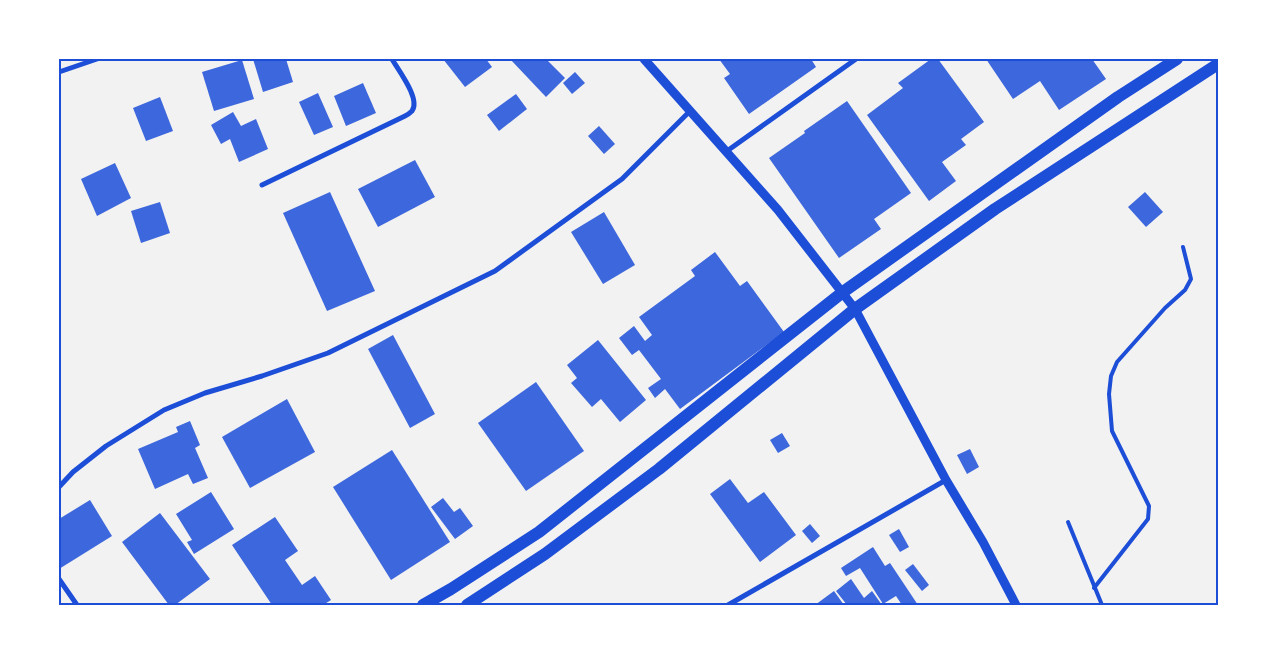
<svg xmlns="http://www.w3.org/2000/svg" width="1277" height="664" viewBox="0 0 1277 664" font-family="'Space Grotesk',sans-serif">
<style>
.building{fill:#3d67dc}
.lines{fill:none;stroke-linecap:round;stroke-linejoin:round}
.service{stroke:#1d4ed8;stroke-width:4}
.minor{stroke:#1d4ed8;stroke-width:5}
.tertiary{stroke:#1d4ed8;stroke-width:9}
.primary{stroke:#1d4ed8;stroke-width:12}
.neatline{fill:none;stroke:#1d4ed8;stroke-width:2}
</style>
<rect width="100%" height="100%" fill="#f2f2f2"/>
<g class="building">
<path d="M253,59h33l7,23 -30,10z"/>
<path d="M443,59h43l6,8 -27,20z"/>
<path d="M510,59h36l19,19 -19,19z"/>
<path d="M719,59h92l5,8 -67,47 -25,-36 6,-4z"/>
<path d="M931,59h7l46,63 -23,17 5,6 -24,17 14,19 -27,20 -62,-86 36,-27 -5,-5z"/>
<path d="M986,59h106l14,20 -47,31 -19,-29 -27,18z"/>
<path d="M242,60l12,39 -40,12 -12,-39z"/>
<path d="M575,72l10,11 -13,11 -9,-11z"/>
<path d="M363,83l13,30 -30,13 -12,-30z"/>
<path d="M318,93l15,34 -19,8 -15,-33z"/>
<path d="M516,94l11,15 -28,22 -12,-16z"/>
<path d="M160,97l13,34 -27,10 -13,-33z"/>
<path d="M847,101l64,92 -37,26 7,10 -42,29 -70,-100 36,-25 -1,-2z"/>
<path d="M233,112l8,14 15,-7 12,30 -29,13 -9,-23 -9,5 -10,-19z"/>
<path d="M599,126l16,18 -11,10 -16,-18z"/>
<path d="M415,160l20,37 -57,30 -20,-38z"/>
<path d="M115,163l16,35 -34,18 -16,-37z"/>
<path d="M330,192l45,99 -48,20 -44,-98z"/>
<path d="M1145,192l18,20 -17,15 -18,-20z"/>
<path d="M160,202l10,31 -29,10 -10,-32z"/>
<path d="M604,212l31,53 -32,19 -32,-52z"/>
<path d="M715,252l25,34 7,-5 37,51 -104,77 -15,-20 -10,9 -7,-10 13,-9 -22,-29 -7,5 -13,-17 15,-12 11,15 7,-6 -13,-18 56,-41 -4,-6z"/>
<path d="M393,335l42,79 -25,14 -42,-79z"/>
<path d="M598,340l48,60 -26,22 -19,-23 -9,8 -21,-24 6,-5 -10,-13z"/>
<path d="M536,382l48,69 -58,40 -48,-68z"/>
<path d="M287,399l28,53 -65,36 -28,-51z"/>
<path d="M190,421l10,24 -5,3 13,30 -15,6 -5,-10 -33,15 -17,-40 40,-17 -2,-5z"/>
<path d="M782,433l8,13 -12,7 -8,-13z"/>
<path d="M970,449l9,18 -12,7 -10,-19z"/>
<path d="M392,450l58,92 -59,38 -58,-93z"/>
<path d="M730,479l18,24 16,-11 32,43 -36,27 -50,-68z"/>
<path d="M211,492l23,37 -40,25 -7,-12 5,-2 -16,-26z"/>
<path d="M443,498l11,14 6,-4 13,18 -18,13 -24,-32z"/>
<path d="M90,500l22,36 -53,33v-50z"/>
<path d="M160,513l50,66 -35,26h-6l-47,-63z"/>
<path d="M275,517l23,34 -13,9 17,25 13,-9 16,24 -8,5h-51l-40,-60z"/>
<path d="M810,524l10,12 -8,7 -10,-12z"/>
<path d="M899,529l10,18 -9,5 -11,-17z"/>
<path d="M873,547l12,19 5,-3 28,42h-16l-6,-9 -13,8 -23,-36 -14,8 -5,-8z"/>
<path d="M913,564l16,21 -7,6 -17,-21z"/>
<path d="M851,579l13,19 8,-7 10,14h-35l-11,-14z"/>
<path d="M834,591l10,14h-29z"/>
</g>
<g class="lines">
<g class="service">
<path d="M1068,522l34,83"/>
<path d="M1094,588l54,-69 1,-13 -37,-75 -3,-37 2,-18 6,-14 48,-54 20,-18 6,-11 -8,-32"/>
</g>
<g class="minor">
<path d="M59,72l38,-13"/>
<path d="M727,151l129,-92"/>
<path d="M262,185l143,-69c2,-1 5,-3 7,-5 9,-12 -14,-41 -20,-52"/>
<path d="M59,487l14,-15 33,-26 58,-36 41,-17 57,-17 66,-23 167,-82 127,-92 69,-69"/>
<path d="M59,579l18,26"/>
<path d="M728,605l218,-125"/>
</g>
<path class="tertiary" d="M644,59l134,151 77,99 91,171 37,62 33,63"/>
<g class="primary">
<path d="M423,605l28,-16 88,-57 304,-240 275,-195 59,-38"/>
<path d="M467,605l78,-51 114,-85 196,-160 140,-100 223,-145"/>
</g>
</g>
<rect width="1277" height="664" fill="none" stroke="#ffffff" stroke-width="120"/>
<rect x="60" y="60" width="1157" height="544" class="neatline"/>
</svg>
